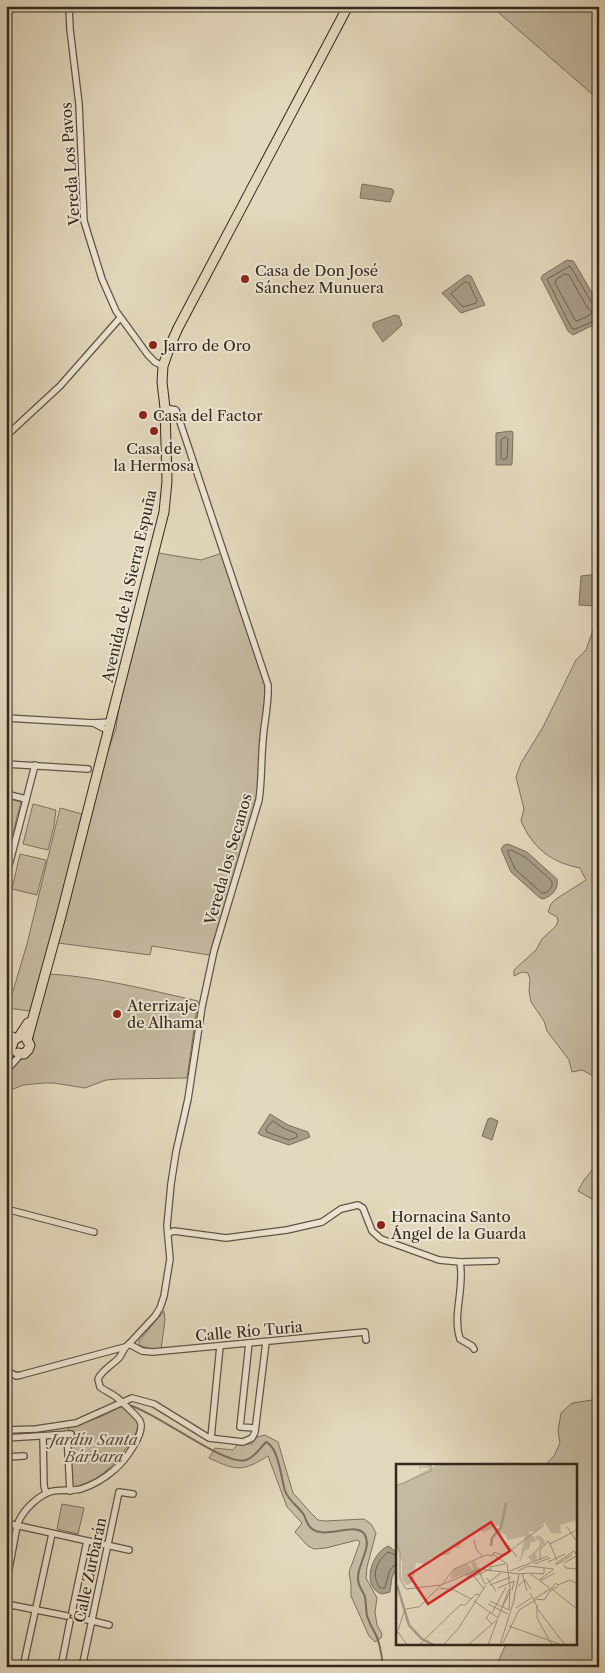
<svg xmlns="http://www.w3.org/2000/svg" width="605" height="1673" viewBox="0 0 605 1673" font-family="'Libre Caslon Text',serif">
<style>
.green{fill:#c5baa2;stroke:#7c7260}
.water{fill:#a79c87;stroke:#796e5d}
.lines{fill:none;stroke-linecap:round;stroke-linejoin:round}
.shore{stroke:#6d6252;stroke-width:1}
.stream{stroke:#796e5d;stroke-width:2}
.minor-casing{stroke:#5f5546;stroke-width:8}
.primary-casing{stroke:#33291e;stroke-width:11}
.minor{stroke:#ede6d4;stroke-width:5.5}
.primary{stroke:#e3d8bd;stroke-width:9}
.poi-dot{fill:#8f2418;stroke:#ede6d4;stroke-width:2}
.labels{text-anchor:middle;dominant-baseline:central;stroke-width:4;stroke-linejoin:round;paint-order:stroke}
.street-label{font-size:15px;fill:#33291e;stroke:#ede6d4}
.poi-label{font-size:15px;fill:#33291e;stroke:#ede6d4;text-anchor:start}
.park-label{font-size:15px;font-style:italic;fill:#584d3f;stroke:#ede6d4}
.inset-river{fill:none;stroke:#a79c87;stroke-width:2.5}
.inset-road{fill:none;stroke:#9d927d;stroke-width:1}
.view{fill:#d62828;fill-opacity:0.15;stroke:#d62828;stroke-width:2.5}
.inset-edge{fill:none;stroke:#33291e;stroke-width:2.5}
</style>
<rect width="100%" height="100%" fill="#e3d8bd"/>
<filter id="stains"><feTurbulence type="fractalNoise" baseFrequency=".004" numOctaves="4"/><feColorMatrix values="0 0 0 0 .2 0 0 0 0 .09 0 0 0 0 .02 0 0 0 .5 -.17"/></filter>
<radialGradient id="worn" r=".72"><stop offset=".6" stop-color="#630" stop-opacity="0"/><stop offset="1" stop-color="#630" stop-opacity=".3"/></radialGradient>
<g class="green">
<path d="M491,6h108v94z"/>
<path d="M158,553l43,7 21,-7 44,133 -6,99 -3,16 -46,154h-2l-57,-9 -2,9 -92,-12 47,-184 11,-31 4,-28z"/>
<path d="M599,613v466l-17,-9 -10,2 -3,-12 -22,-29 -3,-10 -13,-19 -2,-11 1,-12 -2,-6 -6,-1 -8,4v-6l22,-20 6,-11 14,-13 2,-5 -1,-4 -9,-5 3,-8 5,-5 30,-19 -6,-12c-30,-6 -47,-20 -59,-47l3,-12 -8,-32 5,-14 22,-36 33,-67 10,-10z"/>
<path d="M6,798l15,4 -10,39 -5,-1z"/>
<path d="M33,804l23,6 -2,16 -6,24 -25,-6z"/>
<path d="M60,808l22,6 -37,152 -10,34 -6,11 -21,-3 19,-64z"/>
<path d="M20,854l26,6 -9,35 -25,-6z"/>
<path d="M50,974c49,3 99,16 148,27l-11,77 -68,1 -13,1 -21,8 -31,-5h-10l-21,2 -17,7v-17l12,-15 11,-5 4,-10v-17z"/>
<path d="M599,1114v89l-21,-12 6,-11 10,-12 -1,-44 3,-8z"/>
<path d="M164,1311l1,9 -4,29h-10l-12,-4v-4z"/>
<path d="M599,1399v268h-103l10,-23h70v-178l-31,-1 9,-9 6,-13 -2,-12 3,-18 11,-10z"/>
<path d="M122,1406l16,16c0,9 -4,15 -9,22 -14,21 -32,40 -58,43l-3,-59 32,-11z"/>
<path d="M265,1435l13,7 15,51 18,20 7,7 7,1 39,-2 7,5 5,9 -9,34 -1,11 11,20 -2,14 2,13 5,9 -1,4 -6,4 -6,-6 -18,-40v-11l-2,-13 11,-30 -3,-2 -31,8 -12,1 -6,-3 -13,-14 7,-9 -15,-16 -19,-51c-26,16 -31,15 -59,2l6,-10 18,2 5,-6h14l5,-7z"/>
<path d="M62,1504l22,4 -6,26 -21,-5z"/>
</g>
<g class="water">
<path d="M362,184l30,5 2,2 -4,11 -30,-4z"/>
<path d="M567,260l6,1 1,1 25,43v17l-26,13 -5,-4 -27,-53 2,-3z"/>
<path d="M467,275l4,1 14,29 -24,8 -19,-20z"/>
<path d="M395,315l4,1 3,9 -19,17 -10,-15v-4z"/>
<path d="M511,431l2,1 -1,32 -1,1h-15v-32z"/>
<path d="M599,574v19l-4,13 -16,-1 2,-29z"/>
<path d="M508,844l19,8 30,27c2,10 -5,17 -14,20l-3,-1 -29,-26 -10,-23 3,-4z"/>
<path d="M270,1114l18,11 20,7 2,5 -21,8 -29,-10 -2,-2z"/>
<path d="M491,1118l7,3 -6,19 -10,-4 6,-17z"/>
<path d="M389,1546l8,7v15l-5,9 -2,15 -8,2c-22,-7 -10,-43 7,-48z"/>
</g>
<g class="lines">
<g class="shore">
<path d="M565,274l4,1 18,32 5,5 -2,3 -13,6 -2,-1 -20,-37 1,-3z"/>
<path d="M465,282l4,1 8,18 -1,2 -13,4 -12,-13z"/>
<path d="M599,306l-7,-3 -22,-37 -23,13 25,50h3l24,-10"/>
<path d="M506,437l2,2 -1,19 -4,2 -2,-2v-18z"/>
<path d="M511,850l14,7 27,24c1,6 -4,13 -10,12l-27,-24 -7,-16v-2z"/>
<path d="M273,1121l12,8 11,4 1,4 -8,3 -22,-8 -1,-3z"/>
<path d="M398,1556l-10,-4c-12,9 -17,24 -8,36h5l4,-16 4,-6 5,-1"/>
</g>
<path class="stream" d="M128,1405c29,7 97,62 118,55 9,-3 14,-12 20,-18 13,6 15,36 19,49 4,10 13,15 19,24 2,4 3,10 7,13 14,13 46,-8 54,7 7,13 -8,30 -7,44 0,7 5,12 7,18 1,6 1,13 2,19 2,6 5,12 8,17 5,9 7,24 8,34"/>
<defs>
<g id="minor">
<path d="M69,6l1,23 9,75 5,117 18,58 14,32 32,44 7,7 8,4"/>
<path d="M6,436l54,-50 60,-68"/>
<path d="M6,718l87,5"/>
<path d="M109,731l-16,-8 18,-1"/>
<path d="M6,764l82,5"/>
<path d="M6,794l20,5"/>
<path d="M6,877l29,-112"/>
<path d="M6,1033l13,5"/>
<path d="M6,1071l15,-17"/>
<path d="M6,1209l88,23"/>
<path d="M169,1233l5,-2 52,7 61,-8 35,-8 19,-13 17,-4 5,3 9,23 9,8 58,21 21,2 36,-1"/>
<path d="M460,1262c5,26 -8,52 0,77l12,7 2,3"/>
<path d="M249,1343l-9,84 15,1"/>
<path d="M129,1344l13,7 11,1 212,-20 1,8"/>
<path d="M6,1370l10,6 5,-1 104,-28"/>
<path d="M6,1430l30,-1 40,-6 56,-25 22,6 55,34 34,4 9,-4 3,-6 11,-90"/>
<path d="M67,1434l3,57"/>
<path d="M43,1436l1,50 2,7"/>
<path d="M6,1438l65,-4"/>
<path d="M211,1438l9,-92"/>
<path d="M6,1457l18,-1"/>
<path d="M6,1523l123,27"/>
<path d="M6,1585l11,-59c4,-14 18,-27 30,-33 10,-5 24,-1 34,-4 12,-4 24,-11 33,-19 10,-8 32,-37 26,-49 -1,-3 -20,-21 -24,-24 -5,-4 -11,-6 -16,-10l-2,-8c4,-9 14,-14 21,-21 4,-5 4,-10 10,-14l26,-28 5,-8 4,-12 6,-37 -3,-33 4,-42 5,-32 12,-53 14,-92 12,-56 45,-151c3,-20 2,-40 4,-60 1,-18 6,-36 5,-55l-92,-275 -11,-2"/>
<path d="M6,1604l61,12"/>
<path d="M72,1612l15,-71"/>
<path d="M76,1617l33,8"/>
<path d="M23,1667l29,-133"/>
<path d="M61,1667l9,-46"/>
<path d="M82,1667l37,-175 14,2"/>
</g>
<g id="primary">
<path d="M27,1040l34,-124 103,-404 3,-31 -2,-73 -3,-26 1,-16 7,-20 8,-18 170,-322"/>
<path d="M18,1053l6,1 4,-4 2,-5 -3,-5"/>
<path d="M6,1062l8,-22 5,-3 9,-14"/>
</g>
</defs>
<use href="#minor" class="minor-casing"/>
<use href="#primary" class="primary-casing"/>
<use href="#minor" class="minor"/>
<use href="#primary" class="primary"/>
</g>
<g class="poi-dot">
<circle cx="245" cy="279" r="5"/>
<circle cx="153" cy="345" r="5"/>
<circle cx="143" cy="415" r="5"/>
<circle cx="154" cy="431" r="5"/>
<circle cx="117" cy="1014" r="5"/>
<circle cx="381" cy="1225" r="5"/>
</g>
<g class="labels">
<g class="street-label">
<text transform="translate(70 164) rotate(-94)">Vereda Los Pavos</text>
<text transform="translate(129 586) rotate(-77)">Avenida de la Sierra Espuña</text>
<text transform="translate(228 859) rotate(-74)">Vereda los Secanos</text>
<text transform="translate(249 1331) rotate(-5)">Calle Río Turia</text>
<text transform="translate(90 1570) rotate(-78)">Calle Zurbarán</text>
</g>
<g class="poi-label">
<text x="255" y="270">Casa de Don José<tspan x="255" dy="17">Sánchez Munuera</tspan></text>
<text x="163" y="345">Jarro de Oro</text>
<text x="153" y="415">Casa del Factor</text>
<text x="154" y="448" text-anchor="middle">Casa de<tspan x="154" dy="17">la Hermosa</tspan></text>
<text x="127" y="1005">Aterrizaje<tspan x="127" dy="17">de Alhama</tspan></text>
<text x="391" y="1216">Hornacina Santo<tspan x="391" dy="17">Ángel de la Guarda</tspan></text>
</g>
<g class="park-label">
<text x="94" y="1439">Jardín Santa<tspan x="94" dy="17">Bárbara</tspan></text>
</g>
</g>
<g transform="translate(396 1464)">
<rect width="181" height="181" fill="#e3d8bd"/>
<path d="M23,0l3,3 9,-3v4l8,-4h138v56l-17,5 1,9 -10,-1 -6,-11 -9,9 -8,1 7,6 2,-3 5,2 3,6 -9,10 1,7 -6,1 -3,-4 11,-10 1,-6 -5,-3 1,4h-5l-2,7 -3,-1 3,3 -4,-1 -6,14 6,-28 -17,4 -3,-6 -6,-1v-8l-15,7 -8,-3 -8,9 -6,2 -2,8h-7l-3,6 -18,4 -6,6 -10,-1 -3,19 -6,3 -5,-5v-18l-6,-16v-59l34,-19h-9l-1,3zM79,97l8,15 -7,-4 -9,7 -2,-5 -15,5 4,-10 14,-5 6,7 -3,-8z" fill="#c5baa2"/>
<path class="inset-river" d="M95,82l1,-8 9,-11 5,-24M1,121l12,40 13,14 12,6"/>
<path class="inset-road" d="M0,22l35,-15v-7M171,63l11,16M78,76l2,9 7,8M0,79l4,8v28l6,10 35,-4 38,-16 40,5M154,80l25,-13M154,80l7,16M112,81l9,12M97,90l14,10 3,24M144,96v-10l8,-9 2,3M152,98l17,-8M168,99l14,-8M138,100l16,-6M159,100l19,-13 3,4M160,101l16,-10M168,101l2,3 12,1M93,103l16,-3M82,106l7,14M114,107l38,-15M122,107l10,-5 26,3M126,109l5,18M134,109l14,1v-6M123,110l10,-1 10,7M78,112l10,13M91,114l9,13M70,116l26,-12M143,116l14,-10M144,117l15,-8M144,117l11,8 5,-6 2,2M47,119l11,-14 32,-14 6,1 2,-4 8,3 8,-4 34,-26M90,120l15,-11M94,121l21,-8M162,121l12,-5 8,4M122,122l7,-6 6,9M44,124l14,2 17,9M102,124l16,-7 -2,9M156,125l26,21M134,129l8,15M118,134l5,-23M138,135l16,-10M78,137l24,17M94,137l19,9M92,140l20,10M107,142l7,-14M140,143l29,38M120,144l15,-10M141,145v9l15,27M113,146l1,-22M95,148l-5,6 6,6M96,149l14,-26M102,154l11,-29M113,162l53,19M2,168l9,13M0,172l9,-27 14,-2 22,-22M107,179l16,-33 18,-11 7,1 6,-9 8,-5M23,181l41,-40h5l11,-11 3,1M47,181l15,-16 28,-44M72,181l30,-26M92,181l9,-24M104,181l15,-48"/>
<path class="view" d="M95,58l19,29 -82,53 -19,-29z"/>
<rect width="181" height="181" class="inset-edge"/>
</g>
<rect width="605" height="1673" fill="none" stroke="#e3d8bd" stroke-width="25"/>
<rect x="8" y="8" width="590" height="1658" fill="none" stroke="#33291e" stroke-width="2.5"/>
<rect x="12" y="12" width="580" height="1648" fill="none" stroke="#33291e"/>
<rect width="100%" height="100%" filter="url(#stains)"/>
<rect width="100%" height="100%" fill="url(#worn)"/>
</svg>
